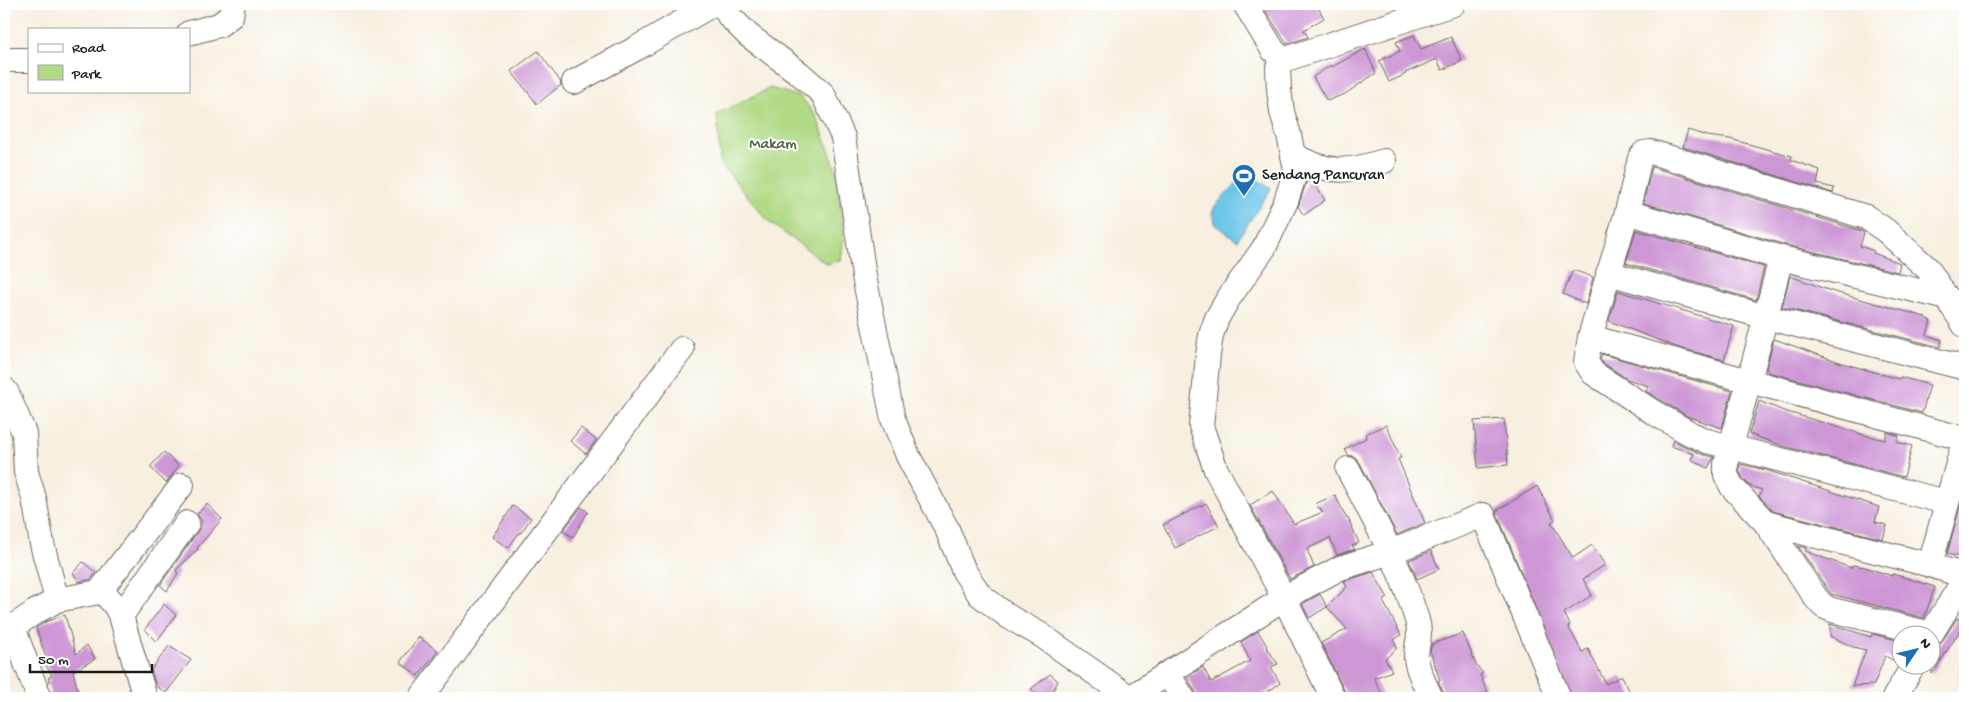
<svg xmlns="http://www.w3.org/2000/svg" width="1969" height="702" viewBox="0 0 1969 702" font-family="'Gochi Hand',sans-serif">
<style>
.green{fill:#b0da85;stroke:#667b50}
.water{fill:#6ac5e8;stroke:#437082}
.building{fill:#cd97d5}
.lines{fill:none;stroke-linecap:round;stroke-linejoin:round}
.minor-casing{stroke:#696660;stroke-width:26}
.minor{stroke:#fff;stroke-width:24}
.labels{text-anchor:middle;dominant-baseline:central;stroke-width:4;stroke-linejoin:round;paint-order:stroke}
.park-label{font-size:16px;fill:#505e41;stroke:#fff}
.poi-label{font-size:16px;fill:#1c1c1c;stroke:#fff;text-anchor:start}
</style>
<rect width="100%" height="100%" fill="#fff"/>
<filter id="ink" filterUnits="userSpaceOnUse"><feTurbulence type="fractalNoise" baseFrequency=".02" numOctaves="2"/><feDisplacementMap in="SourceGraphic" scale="10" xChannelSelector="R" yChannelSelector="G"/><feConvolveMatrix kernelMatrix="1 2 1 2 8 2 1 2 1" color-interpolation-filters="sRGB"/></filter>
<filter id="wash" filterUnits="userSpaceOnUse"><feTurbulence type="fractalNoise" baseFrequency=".0096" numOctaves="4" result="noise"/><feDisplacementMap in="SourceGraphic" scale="20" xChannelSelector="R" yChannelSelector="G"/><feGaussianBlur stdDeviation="1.12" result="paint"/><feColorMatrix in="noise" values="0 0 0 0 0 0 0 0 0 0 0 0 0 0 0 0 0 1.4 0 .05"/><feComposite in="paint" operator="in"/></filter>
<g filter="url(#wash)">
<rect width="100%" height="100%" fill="#f7efdf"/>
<path class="green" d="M770,88l31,9 16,21 19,51 8,66 -3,25 -14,4 -58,-42 -49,-59 -3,-49z"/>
<path class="water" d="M1247,172l24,17 -34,51 -21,-15 -4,-11 3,-8z"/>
<g id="blocks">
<g class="building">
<path d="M1261,4h55l8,14 -20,12 4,7 -21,7z"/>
<path d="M1414,35l7,14 30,-12 11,24 -20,9 -5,-11 -32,14 1,1 -17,8 -10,-21 21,-10 -4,-9z"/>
<path d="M1365,49l11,24 -31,21 -18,7 -14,-24 18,-12 1,2z"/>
<path d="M538,51l22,30 1,4 -24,19 -26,-33z"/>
<path d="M1688,130l19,6 23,3 62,17 -1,4 29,10 -3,14 17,4 -1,5 -150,-46z"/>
<path d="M1652,167l210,64 2,2 -4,13 14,5 -1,2 27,10 -2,9 -112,-27 -143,-42z"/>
<path d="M1311,179l14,21 -21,15 -6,-8 8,-24z"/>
<path d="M1636,230l128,37 -8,33 -130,-37z"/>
<path d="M1573,270l20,7 -7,27 -23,-10z"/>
<path d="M1790,276l41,15 91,25 9,5 -4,14 15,5 -2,7 -158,-40z"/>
<path d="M1618,291l116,35 -10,34 -48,-13 -67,-26z"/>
<path d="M1774,339l68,24 57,16 1,-2 30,8 -8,28 -154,-41 1,-2 -3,-1z"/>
<path d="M1602,354l130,37 -10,37 -33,-11 -29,-17 -14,-9 2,-5 -21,-7 -24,-16 -3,-4z"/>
<path d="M1759,401l25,10 84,25 17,4 2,-8 12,4 -2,6 15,4 -8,31 -121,-31 -34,-12z"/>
<path d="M1504,419l4,46 -30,3 -4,-47z"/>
<path d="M1386,425l15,33 -3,1 27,64 -28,12 -37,-72 -5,-6 -7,-2 -3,-6 21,-11 -1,-4z"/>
<path d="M581,428l15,12 -10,14 -16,-13z"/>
<path d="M1673,440l28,14 13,3 -6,11 -17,-9 3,-5 -23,-8z"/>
<path d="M164,452l15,14 -13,17 -16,-16z"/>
<path d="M1740,464l26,6 113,37 -4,15 12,3 -4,14 -110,-28 -14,-15 3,-6 -12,-4 -7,-7 -3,-7z"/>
<path d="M1537,486l18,34 -4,2 22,36 19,-13 13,20 -22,14 9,16 -28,18 6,12 -2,1 14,26 6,-3 18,35 16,-8 11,22h-61l-76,-187z"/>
<path d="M1965,489v69l-18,-4z"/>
<path d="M1273,491l21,33 29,-12 -8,-8 20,-9 12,24 1,-1 11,25 -7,3 3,3 -18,6 -7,-17 -23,11 7,18 -24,12 -40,-74z"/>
<path d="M1206,503l13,23 -44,22 -12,-23z"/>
<path d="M207,504l15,15 -25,29 1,1 -22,21 2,3 -11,18 -7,-6 38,-54 4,-9 -5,-8z"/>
<path d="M513,506l18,12 -10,15 -1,-1 -12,16 -16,-11z"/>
<path d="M581,507l7,5 -15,25 -10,-6z"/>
<path d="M1798,546l8,2 -1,3 46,17 2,-3 12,2 27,9 1,-2 42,13 -11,31 -93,-24z"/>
<path d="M1431,551l8,18 -22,10 -8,-19z"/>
<path d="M83,562l13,11 -5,6 -12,3 -6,-9z"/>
<path d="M1373,572l15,26 -5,3 18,34 -7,5 3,8 -12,11 7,12 -18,7 10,20h-37l-2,-6 -24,-49 26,-14 -20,-22 20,-20 -3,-6z"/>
<path d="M1320,594l7,13 -18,11 -7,-14z"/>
<path d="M164,604l12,11 -20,27 -11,-13z"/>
<path d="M65,615l11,39 11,-9 8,14 -22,12 6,24 -6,3h-21l-4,-14 2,-4 -2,-2 4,-3 -10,-16 4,-2 -10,-29 9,-6z"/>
<path d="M1957,618l8,5 -33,51v-26l9,-5z"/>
<path d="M1830,624l41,13 1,-3 29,7 -6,20 -10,-5 -11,29 -22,1 14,-36 -13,-3 -23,-11z"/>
<path d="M1258,631l9,15 -1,1 12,17 -7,3 9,16 -21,15h-60l-12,-21 16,-10 8,15 39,-21 -9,-19z"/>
<path d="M1463,633l13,32 7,8 -3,2 10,23h-44l-8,-17 2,-1 -10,-29 2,-7z"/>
<path d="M419,637l19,14 -20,25 -18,-14z"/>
<path d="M169,646l22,14 -25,33 -10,-7 -5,-16z"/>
<path d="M1050,674l8,7 -9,17h-8l-10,-9z"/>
</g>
</g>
</g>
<g filter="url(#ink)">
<use href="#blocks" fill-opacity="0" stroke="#696660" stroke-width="1"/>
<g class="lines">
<defs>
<g id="minor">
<path d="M723,4l6,12 19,19 51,38 24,21 20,43 21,139 29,143 15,37 39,73 17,42 16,24 29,22 32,18 85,60 7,1 151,-98 56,-30 51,-16 92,-37 76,183"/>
<path d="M1245,4l28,46 10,10 -5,7 1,23 3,22 7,23 7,35 -10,31 -22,47 -36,51 -11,19 -6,17 -3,20 -7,71 15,44 68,128 49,100"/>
<path d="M189,33l30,-8 12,-9 2,-12"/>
<path d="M4,60h25"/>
<path d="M1283,60l170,-56"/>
<path d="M574,82l63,-34 76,-44"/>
<path d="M1293,155c35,19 54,18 91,6"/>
<path d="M1627,212l154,46 167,40"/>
<path d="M1781,258l-32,123 216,58"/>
<path d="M1608,273l158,44 199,51"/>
<path d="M1590,337l-4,25 7,11 60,39 38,22 16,7 239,61"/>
<path d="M4,389l3,4 17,40 2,39 8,26 8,46 15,56 -22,12 -21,14v4l25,68"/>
<path d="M1348,469c26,50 53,98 69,151 5,16 -1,24 -1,38 1,13 10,28 15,40"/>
<path d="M1766,523l164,42 35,11"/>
<path d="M1930,565l35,-127"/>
<path d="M99,592l83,-107"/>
<path d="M57,600l42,-8 6,2 9,10 7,12 24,82"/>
<path d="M121,616l66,-93"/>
<path d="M1931,634l-99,-24 -9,-4 -7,-8 -50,-75 -34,-36 -6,-12v-11l23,-83 -159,-44 37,-125 13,-54 4,-5 7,-1 215,65 19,13 43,39 37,57"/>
<path d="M1931,634l34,-56"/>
<path d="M1168,674l15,24"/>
<path d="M421,698l261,-349"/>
<path d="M1894,698l20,-34"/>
</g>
</defs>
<use href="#minor" class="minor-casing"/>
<use href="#minor" class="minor"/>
</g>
</g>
<defs>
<symbol id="stadium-pin" viewBox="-11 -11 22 30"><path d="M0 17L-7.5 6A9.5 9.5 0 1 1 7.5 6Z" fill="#1f6fb2" stroke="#fff"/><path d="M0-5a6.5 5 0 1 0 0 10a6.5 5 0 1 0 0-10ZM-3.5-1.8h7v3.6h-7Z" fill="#fff"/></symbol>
</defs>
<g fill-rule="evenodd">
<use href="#stadium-pin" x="1230" y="162" width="28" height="38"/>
</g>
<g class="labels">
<g class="park-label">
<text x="773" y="145">Makam</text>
</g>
<g class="poi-label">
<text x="1262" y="176">Sendang Pancuran</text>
</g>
</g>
<rect width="1969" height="702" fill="none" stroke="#fff" stroke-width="20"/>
<rect x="28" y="28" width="162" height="65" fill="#ffffff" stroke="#a4a4a4"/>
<rect x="38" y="44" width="25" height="8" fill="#ffffff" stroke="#a4a4a4"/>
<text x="72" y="52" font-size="15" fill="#1c1c1c">Road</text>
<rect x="38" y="65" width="25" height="15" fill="#b0da85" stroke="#a4a4a4"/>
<text x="72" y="78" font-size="15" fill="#1c1c1c">Park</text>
<g transform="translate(1916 650) rotate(55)"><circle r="24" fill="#ffffff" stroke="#a4a4a4"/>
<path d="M0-4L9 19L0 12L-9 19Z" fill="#1f6fb2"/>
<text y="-8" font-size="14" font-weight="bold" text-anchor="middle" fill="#1c1c1c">N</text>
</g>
<path d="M30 664v8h122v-8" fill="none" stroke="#1c1c1c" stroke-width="2.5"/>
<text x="38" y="664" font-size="15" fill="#1c1c1c" stroke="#ffffff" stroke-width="4" paint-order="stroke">50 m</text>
</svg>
